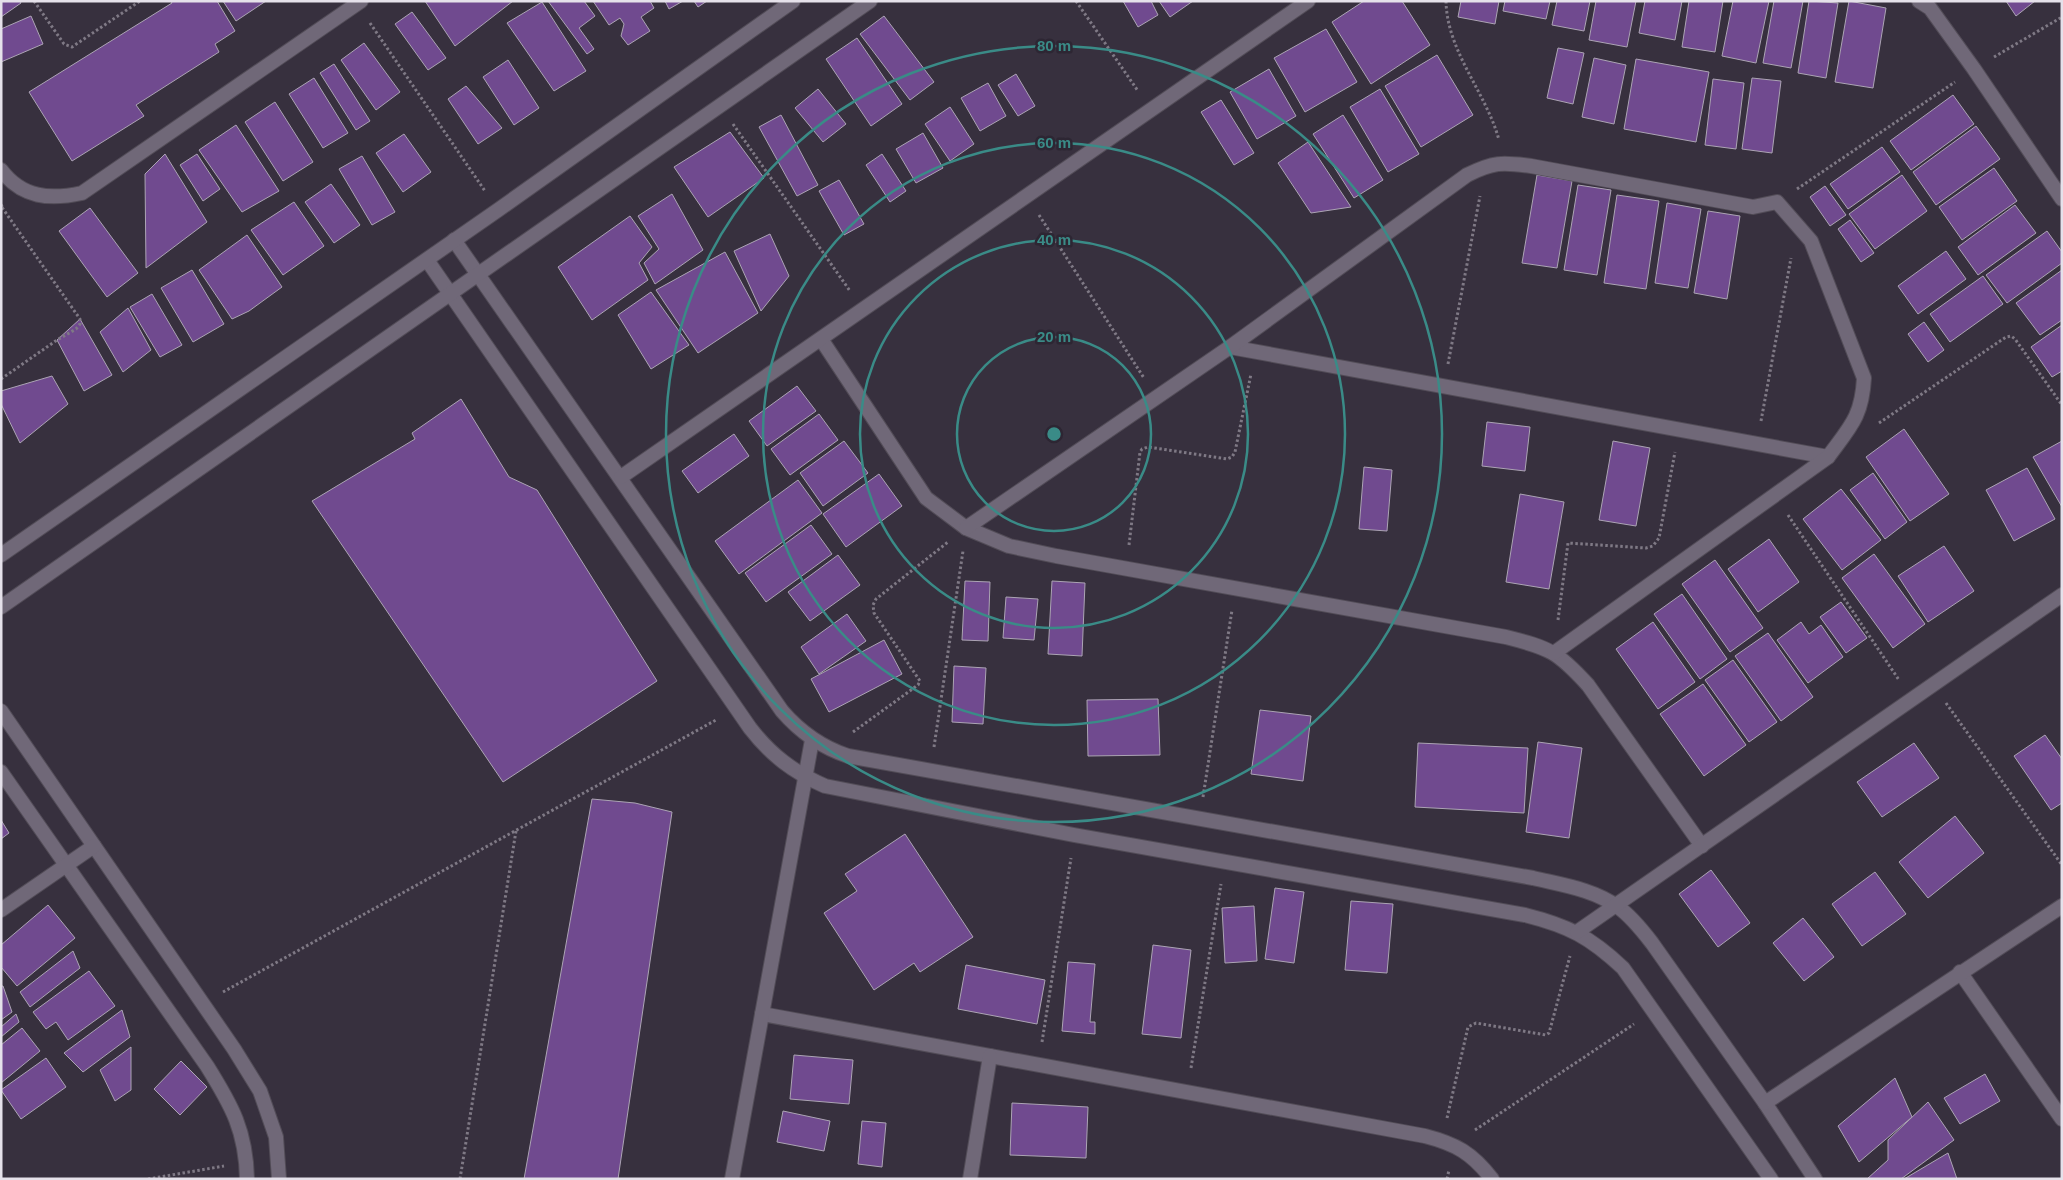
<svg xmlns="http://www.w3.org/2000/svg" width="2063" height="1180" viewBox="0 0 2063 1180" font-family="Helvetica,sans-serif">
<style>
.building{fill:#704a8f;stroke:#aca4b4}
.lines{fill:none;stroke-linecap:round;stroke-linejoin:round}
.minor-casing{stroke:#524c57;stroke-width:16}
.path{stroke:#7f7985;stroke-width:3;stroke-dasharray:2.5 2.5;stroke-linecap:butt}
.minor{stroke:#706878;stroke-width:14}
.ring{fill:none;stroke:#3a8b87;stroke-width:2.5}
.centre{fill:#3a8b87;stroke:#2d2633;stroke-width:2.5}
.ring-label{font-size:15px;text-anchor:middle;font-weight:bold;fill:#3a8b87;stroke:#2d2633;stroke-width:5;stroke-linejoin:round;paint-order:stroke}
</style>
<rect width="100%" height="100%" fill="#37303e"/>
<g class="building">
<path d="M1,1h19l1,2 -20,14z"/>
<path d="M171,1h46l18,30 -20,13 4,8 -83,53 8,11 -72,45 -43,-69 143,-89z"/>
<path d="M223,1h43l-30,20z"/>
<path d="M425,1h88l-58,45z"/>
<path d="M548,1h36l11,15 -16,12 15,21 -7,5z"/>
<path d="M593,1h57l4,7 -13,9 9,14 -22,14 -7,-9 3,-12 -4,-6 -11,7z"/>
<path d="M665,1h18l-14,8z"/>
<path d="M694,1h13l-9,6z"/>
<path d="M1123,1h28l7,14 -20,12z"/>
<path d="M1159,1h34l-23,16z"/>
<path d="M1364,1h38l28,44 -59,39 -39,-62z"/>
<path d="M1461,1h38l-4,23 -37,-7z"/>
<path d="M1505,1h45l-4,18 -43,-8z"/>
<path d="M1557,1h33l-6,30 -32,-6z"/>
<path d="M1596,1h40l-9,46 -38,-7z"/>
<path d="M1645,1h37l-7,39 -36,-7z"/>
<path d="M1689,1h34l-8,51 -33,-5z"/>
<path d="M1733,1h36l-13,62 -34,-7z"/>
<path d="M1774,1h29l-12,67 -28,-5z"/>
<path d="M1809,1l29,2 -12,75 -28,-5z"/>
<path d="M1849,1l37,7 -13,80 -38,-6z"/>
<path d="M2006,1h29l-19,15z"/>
<path d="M542,2l44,69 -32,20 -47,-68z"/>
<path d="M412,12l34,46 -18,12 -33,-46z"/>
<path d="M31,16l12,28 -42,18v-33z"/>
<path d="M884,16l50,66 -24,18 -50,-66z"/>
<path d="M1326,29l31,53 -52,30 -31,-54z"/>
<path d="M857,38l45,66 -31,22 -45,-67z"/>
<path d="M364,43l36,49 -24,18 -35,-50z"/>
<path d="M1558,48l26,5 -11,51 -26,-6z"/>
<path d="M1437,55l36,60 -52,32 -36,-61z"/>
<path d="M1594,58l32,7 -12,59 -32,-7z"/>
<path d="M1636,59l73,13 -13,70 -72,-13z"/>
<path d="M508,60l31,48 -25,17 -31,-48z"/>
<path d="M334,64l36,57 -14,9 -36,-57z"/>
<path d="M1269,69l27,47 -39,23 -27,-47z"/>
<path d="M1016,74l19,32 -17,10 -20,-31z"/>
<path d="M314,78l34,55 -25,15 -34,-54z"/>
<path d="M1752,78l29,3 -9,72 -30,-4z"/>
<path d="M1713,79l31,4 -8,66 -31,-4z"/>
<path d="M988,83l18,33 -26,15 -19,-33z"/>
<path d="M466,86l36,42 -24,16 -30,-45z"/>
<path d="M818,89l28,35 -23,18 -28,-34z"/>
<path d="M1380,89l39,65 -31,18 -38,-65z"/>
<path d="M1953,95l21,29 -63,46 -21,-29z"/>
<path d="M1221,100l33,53 -20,12 -33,-53z"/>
<path d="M275,102l38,60 -30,19 -38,-59z"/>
<path d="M950,107l24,37 -24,17 -25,-37z"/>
<path d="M781,115l37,70 -21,11 -38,-69z"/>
<path d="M1343,115l40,65 -29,18 -41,-64z"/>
<path d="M236,125l43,66 -37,21 -43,-62z"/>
<path d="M1976,126l24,33 -64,46 -23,-33z"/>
<path d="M730,132l34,46 -56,39 -34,-50z"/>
<path d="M923,133l20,35 -27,15 -20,-34z"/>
<path d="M404,134l27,38 -28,20 -27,-39z"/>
<path d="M1308,142l43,65 -40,6 -33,-50z"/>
<path d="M1882,147l18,25 -52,37 -18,-25z"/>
<path d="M165,154l42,68 -61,46 -1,-94z"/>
<path d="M197,154l23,35 -17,12 -23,-36z"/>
<path d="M882,154l24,37 -16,11 -24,-37z"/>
<path d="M362,156l33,56 -23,13 -33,-56z"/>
<path d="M1994,168l23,33 -55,39 -23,-33z"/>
<path d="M1537,175l35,6 -15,87 -35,-5z"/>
<path d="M1902,175l25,36 -52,38 -26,-35z"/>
<path d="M839,180l25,44 -20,11 -25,-44z"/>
<path d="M331,184l29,41 -26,18 -29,-41z"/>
<path d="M1578,185l33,5 -14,85 -33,-5z"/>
<path d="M1825,186l21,29 -16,11 -20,-29z"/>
<path d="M672,194l31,56 -48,34 -11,-21 15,-14 -21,-33z"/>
<path d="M1617,195l42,6 -13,88 -42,-6z"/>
<path d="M294,202l30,44 -41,29 -32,-45z"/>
<path d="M1667,203l34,6 -13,79 -33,-5z"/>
<path d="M2015,205l21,28 -58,42 -20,-28z"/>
<path d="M90,208l48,65 -31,24 -48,-66z"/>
<path d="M1708,211l32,5 -13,83 -33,-6z"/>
<path d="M630,216l22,31 -13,16 9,17 -56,40 -34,-53z"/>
<path d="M1850,220l24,33 -13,9 -23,-33z"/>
<path d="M2047,231l15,21v11l-55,40 -21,-28z"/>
<path d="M770,234l19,42 -28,35 -27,-60z"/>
<path d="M247,235l35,52 -33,24 -17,8 -33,-49z"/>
<path d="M1946,251l20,28 -48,35 -20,-28z"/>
<path d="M725,252l33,61 -60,40 -42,-63z"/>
<path d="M192,270l32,54 -31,18 -32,-54z"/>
<path d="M2062,270v50l-22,15 -24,-32z"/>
<path d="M1983,276l20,28 -53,38 -20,-28z"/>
<path d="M651,292l38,53 -38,24 -33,-54z"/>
<path d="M152,294l30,51 -22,12 -30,-50z"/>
<path d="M128,308l23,42 -28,22 -23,-40z"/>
<path d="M80,319l32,56 -28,16 -27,-51z"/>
<path d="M1924,322l20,28 -16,12 -20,-28z"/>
<path d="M2062,325v46l-10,6 -21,-30z"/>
<path d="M52,376l16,28 -48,39 -19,-39v-13z"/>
<path d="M797,386l19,25 -49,35 -18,-25z"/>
<path d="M461,399l48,78 28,13 120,191 -154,101 -191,-281 103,-62 -3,-6z"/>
<path d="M819,414l19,26 -48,35 -19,-26z"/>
<path d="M1487,422l43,5 -5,44 -43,-5z"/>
<path d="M1904,429l45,65 -39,27 -44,-64z"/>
<path d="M734,434l15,22 -51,37 -16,-22z"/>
<path d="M844,441l24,32 -45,33 -23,-33z"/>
<path d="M1613,441l37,7 -14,78 -37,-6z"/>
<path d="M2062,441v66l-29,-50z"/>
<path d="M1364,467l28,3 -5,61 -28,-2z"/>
<path d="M2027,468l28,51 -41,22 -28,-51z"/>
<path d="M1873,473l34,49 -22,17 -35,-49z"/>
<path d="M879,474l23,32 -56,41 -23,-33z"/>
<path d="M798,480l24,33 -83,61 -24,-33z"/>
<path d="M1841,489l40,51 -39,30 -39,-51z"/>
<path d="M1520,494l44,8 -15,87 -43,-7z"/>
<path d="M811,525l21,29 -66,48 -21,-29z"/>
<path d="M1769,539l30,43 -41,30 -30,-43z"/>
<path d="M1944,546l30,45 -46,31 -30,-46z"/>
<path d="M1874,554l51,70 -32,24 -51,-70z"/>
<path d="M838,555l22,30 -50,36 -22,-29z"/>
<path d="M1715,560l48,68 -33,24 -48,-68z"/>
<path d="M965,581l25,1 -2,59 -26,-1z"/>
<path d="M1052,581l33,2 -3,73 -34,-2z"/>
<path d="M1682,594l45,65 -27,20 -46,-65z"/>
<path d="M1006,597l32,2 -4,41 -31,-2z"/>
<path d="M1841,602l26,36 -21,15 -26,-36z"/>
<path d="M847,614l19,27 -47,33 -18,-27z"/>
<path d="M1653,622l42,60 -37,27 -42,-60z"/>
<path d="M1801,622l8,12 12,-9 22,32 -35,26 -31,-43z"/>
<path d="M1768,633l45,64 -32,24 -46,-65z"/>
<path d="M884,640l18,34 -73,38 -18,-33z"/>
<path d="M1733,660l44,62 -28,20 -44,-62z"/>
<path d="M954,666l32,2 -3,56 -31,-2z"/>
<path d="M1703,684l43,61 -42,31 -44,-62z"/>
<path d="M1158,699l2,56 -72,1 -1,-56z"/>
<path d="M1260,710l51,6 -8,65 -52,-7z"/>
<path d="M2045,735l17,24v44l-11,7 -37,-54z"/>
<path d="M1538,742l44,6 -13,90 -43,-6z"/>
<path d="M1418,743l110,5 -4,65 -109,-6z"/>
<path d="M1914,743l25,35 -57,39 -25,-35z"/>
<path d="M592,799l43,4 37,9 -54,367h-94z"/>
<path d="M1955,816l29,37 -56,45 -29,-36z"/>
<path d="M1,820l8,13 -8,6z"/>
<path d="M905,834l68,103 -53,35 -6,-9 -40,27 -50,-77 33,-22 -12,-17z"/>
<path d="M1711,870l39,53 -32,24 -39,-53z"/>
<path d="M1875,872l31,42 -44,32 -30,-42z"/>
<path d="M1275,888l29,4 -10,71 -29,-4z"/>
<path d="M1351,901l42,3 -6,69 -42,-3z"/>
<path d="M48,905l27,33 -58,48 -16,-19v-22z"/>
<path d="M1254,906l3,55 -32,2 -3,-55z"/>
<path d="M1803,918l31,39 -30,24 -31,-38z"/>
<path d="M1153,945l38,5 -10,88 -39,-4z"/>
<path d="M73,951l7,17 -50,39 -10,-15z"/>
<path d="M1068,962l27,2 -5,58h5v12l-33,-3z"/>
<path d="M966,965l79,15 -8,44 -79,-15z"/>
<path d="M89,971l26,35 -47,34 -12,-18 -10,7 -13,-17z"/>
<path d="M1,986h2l9,26 -11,8z"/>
<path d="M122,1010l8,27 -47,35 -19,-19z"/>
<path d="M16,1014l3,8 -18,15v-10z"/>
<path d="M22,1028l18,23 -39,32v-38z"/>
<path d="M131,1047v43l-16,11 -15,-31z"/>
<path d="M794,1055l59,5 -4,44 -59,-5z"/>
<path d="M46,1058l20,29 -45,32 -20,-29z"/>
<path d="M181,1061l26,26 -27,28 -26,-26z"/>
<path d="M1985,1074l15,27 -40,23 -16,-26z"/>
<path d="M1895,1078l17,39 -53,45 -21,-36z"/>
<path d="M1928,1102l26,38 -53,39h-34l21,-19v-20z"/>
<path d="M1012,1103l76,4 -2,51 -76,-3z"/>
<path d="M783,1111l47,10 -6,30 -47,-9z"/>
<path d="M862,1121l24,2 -4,44 -24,-3z"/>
<path d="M1948,1153l9,26h-53z"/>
</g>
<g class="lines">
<defs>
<g id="minor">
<path d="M1919,1l11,7 44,61 88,130"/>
<path d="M1,170c21,28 49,30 81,23l279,-192"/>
<path d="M454,240l328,471c19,22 39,36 66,45l685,122c29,7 60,11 85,29 13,9 24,23 34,36l113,160 50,76"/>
<path d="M427,260l323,468c21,27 43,44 75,58l249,49 451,80c44,11 65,22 98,53l148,211"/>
<path d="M821,339l105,159 40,30 43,18 47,10 450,81c44,11 52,15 82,48l114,161"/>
<path d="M1230,347l598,110"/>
<path d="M621,477l687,-476"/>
<path d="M966,528l264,-181 237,-172c26,-13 35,-13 64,-9l222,41 24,-5 34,39 53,137c-2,39 -14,49 -36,79l-274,196"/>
<path d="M1,555l497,-345 295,-209"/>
<path d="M1,607l869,-606"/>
<path d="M1,711l233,338 26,42 16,46 3,42"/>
<path d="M1,772l206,294c25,40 39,65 40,113"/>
<path d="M1,910l93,-64"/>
<path d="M1577,932l485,-337"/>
<path d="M1960,972l102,147"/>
<path d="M762,1014l663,122c31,8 47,17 67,43"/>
<path d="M1765,1103l297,-197"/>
<path d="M732,1179l80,-439"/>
<path d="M970,1179l20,-123"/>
</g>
</defs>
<use href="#minor" class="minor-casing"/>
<g class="path">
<path d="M34,1l30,43 8,3 68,-46"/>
<path d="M1076,1l62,90"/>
<path d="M1446,1c1,51 40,91 53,139"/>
<path d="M370,23l115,168"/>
<path d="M1994,57l68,-40"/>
<path d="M733,124l117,167"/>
<path d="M1797,189l158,-107"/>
<path d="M1039,215l105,163"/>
<path d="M1448,364l32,-168"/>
<path d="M1,379l56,-39 19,-11 4,-5v-5l-79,-113 2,-1"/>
<path d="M1761,421l30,-163"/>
<path d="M1879,423l127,-86 5,-1 4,3 47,66"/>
<path d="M1788,515l111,165"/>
<path d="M1129,545l11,-93 2,-3 6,-2 79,12 5,-2 3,-5 16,-78"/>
<path d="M1558,620l10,-77 78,5 7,-2 6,-8 16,-86"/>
<path d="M1946,703l116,162"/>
<path d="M853,732l65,-47 2,-4 -46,-68 -1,-8 3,-6 72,-57"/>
<path d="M934,747l29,-196"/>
<path d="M1203,797l29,-187"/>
<path d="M223,992l493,-272"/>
<path d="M1042,1042l29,-184"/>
<path d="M1191,1068l30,-184"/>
<path d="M1447,1118l21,-91 8,-4 70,12 3,-2 21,-77"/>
<path d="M1475,1130l159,-106"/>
<path d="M148,1179l76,-13"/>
<path d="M460,1179l56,-348"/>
<path d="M1447,1179l2,-9"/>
</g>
<use href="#minor" class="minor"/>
</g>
<g class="ring">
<circle cx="1054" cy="434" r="97"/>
<circle cx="1054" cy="434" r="194"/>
<circle cx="1054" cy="434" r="291"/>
<circle cx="1054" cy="434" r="388"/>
</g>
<circle cx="1054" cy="434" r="8" class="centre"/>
<g class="ring-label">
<text x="1054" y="51">80 m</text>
<text x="1054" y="148">60 m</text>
<text x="1054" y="245">40 m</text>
<text x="1054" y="342">20 m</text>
</g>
<rect width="2063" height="1180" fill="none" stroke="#e5e1ea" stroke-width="5"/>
</svg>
